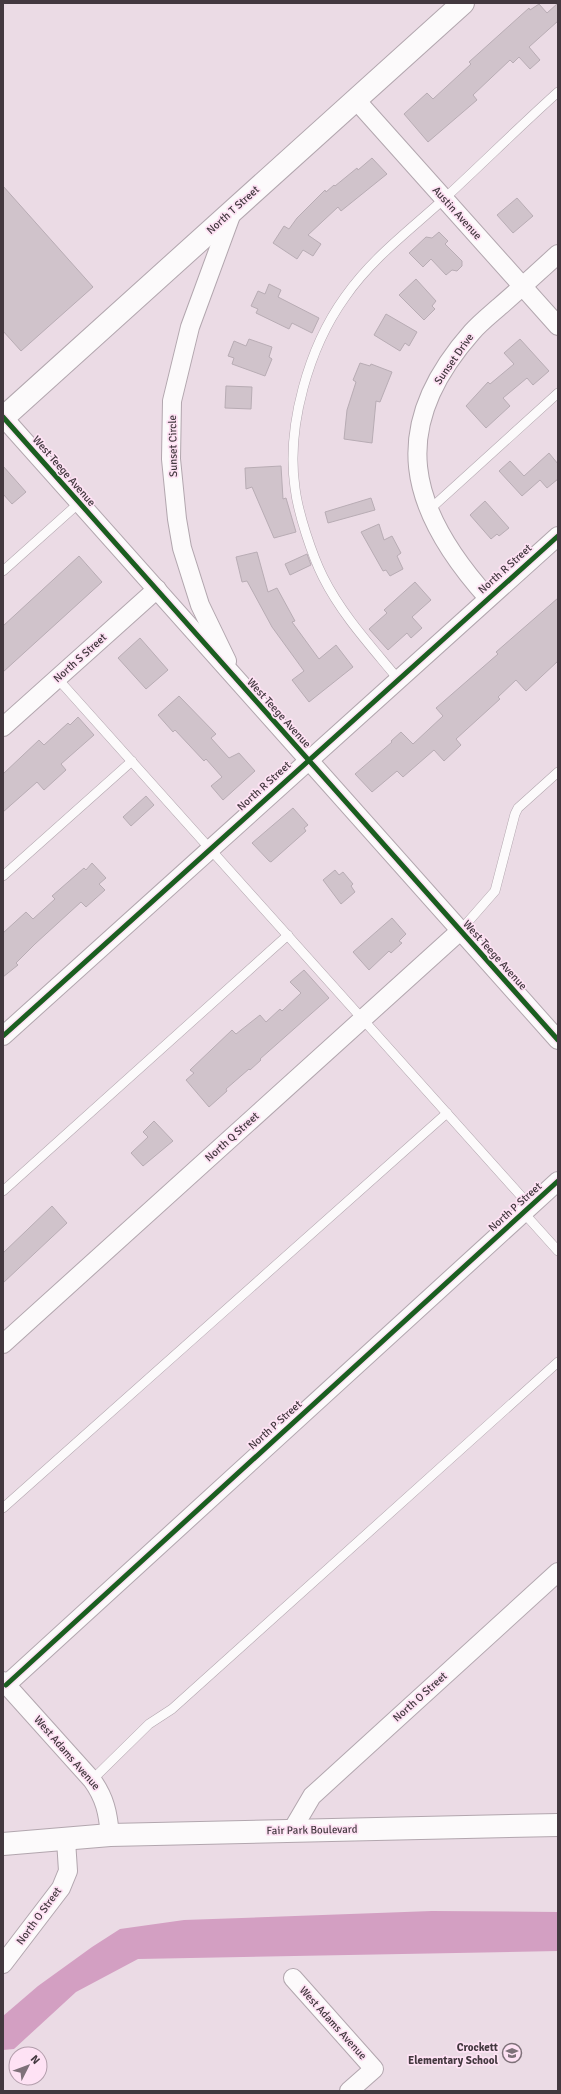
<svg xmlns="http://www.w3.org/2000/svg" width="561" height="2094" viewBox="0 0 561 2094" font-family="Signika,sans-serif">
<style>
.water{fill:#d39fc2}
.building{fill:#d0c3cb;stroke:#b8acb4}
.lines{fill:none;stroke-linecap:round;stroke-linejoin:round}
.lane-casing{stroke:#b2a6ae;stroke-width:10}
.street-casing{stroke:#b2a6ae;stroke-width:20}
.secondary-casing{stroke:#b2a6ae;stroke-width:24}
.lane{stroke:#fcfafb;stroke-width:9}
.street{stroke:#fcfafb;stroke-width:18}
.secondary{stroke:#fcfafb;stroke-width:22}
.cycleway-casing{stroke:#fee2f4;stroke-width:8}
.cycleway{stroke:#1b5e20;stroke-width:5}
.labels{text-anchor:middle;dominant-baseline:central;stroke-width:3.5;stroke-linejoin:round;paint-order:stroke}
.street-label{font-size:11px;fill:#43383f;stroke:#fee2f4}
.poi-label{font-size:11px;font-weight:bold;fill:#43383f;stroke:#fee2f4;text-anchor:end}
</style>
<rect width="100%" height="100%" fill="#ebdbe5"/>
<path class="water" d="M432,1911l126,1v39l-420,8 -62,33 -62,57 -11,1v-34l35,-30 54,-39 28,-18 64,-9z"/>
<g class="building">
<path d="M558,3v18l-29,26 11,13 -10,9 -11,-12 -6,6 -3,-3 -37,35 4,5 -49,42 -24,-28 23,-21 6,6 38,-35 -2,-2 60,-54 1,2 9,-6 8,9z"/>
<path d="M372,158l15,16 -46,37 -3,-4 -30,28 13,9 -8,12 -10,-6 -6,9 -24,-16 11,-17 5,3 8,-11 28,-28 1,2 8,-7 1,1 22,-18 1,2z"/>
<path d="M3,186l90,101 -72,64 -18,-20z"/>
<path d="M517,198l16,18 -20,17 -16,-18z"/>
<path d="M439,232l9,9 -3,3 17,17v5l-5,5 -5,-1 -6,5 -15,-16 -8,8 -14,-14 17,-16 6,1z"/>
<path d="M416,279l20,22 -4,5 3,3 -11,11 -25,-25z"/>
<path d="M269,284l12,6 -3,7 41,21 -7,15 -20,-10 -3,6 -33,-16 2,-4 -7,-3 7,-15 7,3z"/>
<path d="M386,314l31,18 -8,14 -4,-3 -5,8 -26,-16z"/>
<path d="M249,339l23,8 -3,10 3,2 -7,17 -33,-12 2,-6 -6,-2 6,-15 12,5z"/>
<path d="M520,339l29,32 -16,14 -6,-7 -24,20 7,8 -24,22 -20,-22 22,-24 2,2 24,-20 -10,-11z"/>
<path d="M360,363l10,3 1,-2 21,8 -12,30 -4,-1 -4,42 -28,-4 3,-29 9,-28 -3,-2z"/>
<path d="M226,386l26,1 -1,22 -26,-1z"/>
<path d="M549,453l9,11v15l-11,9 -7,-8 -18,16 -23,-25 11,-10 14,15z"/>
<path d="M3,466l23,26 -14,12 -9,-10z"/>
<path d="M281,466l2,33 3,-1 10,34 -22,6 -22,-51 -6,2 -1,-21z"/>
<path d="M371,498l4,12 -47,13 -3,-11z"/>
<path d="M485,501l24,27 -10,8 -2,-2 -6,5 -21,-24z"/>
<path d="M379,524l5,16 8,-4 9,17 -4,3 6,13 -13,7 -4,-6 -3,1 -22,-39z"/>
<path d="M257,552l11,40 9,-4 18,33 -3,1 27,37 17,-14 17,22 -44,35 -17,-22 12,-9 -32,-44 -25,-46 -5,1 -6,-25z"/>
<path d="M307,554l4,11 -21,10 -5,-11z"/>
<path d="M79,556l23,26 -99,90v-46z"/>
<path d="M415,582l16,18 -19,17 10,11 -11,10 -4,-5 -19,17 -19,-21 18,-16 -3,-3z"/>
<path d="M558,598v63l-32,30 -10,-11 -18,17 2,2 -44,40 5,6 -17,16 -10,-11 -31,27 -6,-6 -25,21 -17,-18 37,-32 -1,-1 10,-9 12,12 30,-28 -7,-8 62,-54 -2,-2z"/>
<path d="M140,638l28,32 -22,19 -28,-31z"/>
<path d="M179,696l37,38 -5,4 18,20 10,-5 16,18 -32,29 -12,-14 11,-9 -16,-18 -2,2 -29,-31 -2,2 -15,-17z"/>
<path d="M78,717l16,18 -33,29 5,6 -22,20 -7,-8 -34,30v-38l36,-34 5,5 24,-22 2,2z"/>
<path d="M146,796l8,9 -23,21 -8,-9z"/>
<path d="M293,808l15,17 -4,3 2,3 -35,31 -2,-1 -17,-18z"/>
<path d="M92,863l14,15 -7,6 6,6 -19,17 -5,-5 -46,42 -19,19 2,2 -15,12v-44l23,-21 7,7 22,-20 -3,-3 32,-28 2,2z"/>
<path d="M335,870l4,5 4,-3 10,12 -2,2 4,6 -14,12 -18,-24z"/>
<path d="M392,918l14,16 -7,7 3,2 -11,10 -2,-2 -20,19 -16,-18z"/>
<path d="M304,970l25,28 -69,61 1,1 -11,10 -1,-1 -23,20 1,2 -18,16 -23,-27 8,-7 -4,-3 42,-40 4,4 24,-19 6,7 14,-13 2,2 19,-18 -11,-11z"/>
<path d="M154,1121l19,20 -30,25 -12,-13 17,-16 -5,-5z"/>
<path d="M52,1206l15,17 -64,60v-30z"/>
</g>
<g class="lines">
<defs>
<g id="lane">
<path d="M429,510l129,-117"/>
<path d="M3,571l76,-68"/>
<path d="M57,678l473,528"/>
<path d="M398,679c-27,-33 -56,-64 -75,-102 -11,-22 -25,-64 -28,-89 -9,-62 14,-141 50,-191 27,-39 65,-67 100,-99 38,-35 74,-71 113,-106"/>
<path d="M3,876l129,-115"/>
<path d="M460,931l35,-40 20,-77 3,-6 40,-36"/>
<path d="M3,1191l285,-256"/>
<path d="M523,1212l35,39"/>
<path d="M3,1508l444,-395"/>
<path d="M92,1780l57,-56 23,-15 386,-347"/>
</g>
<g id="street">
<path d="M356,100l202,226"/>
<path d="M3,417l555,623"/>
<path d="M488,598c-80,-89 -101,-170 -16,-266 8,-9 18,-17 27,-25 20,-17 39,-35 59,-53"/>
<path d="M227,661l-27,-56 -18,-57 -5,-29 -6,-60 1,-58 18,-74 43,-117"/>
<path d="M3,727l154,-138"/>
<path d="M3,1036l555,-500"/>
<path d="M3,1344l457,-413"/>
<path d="M3,1681l89,99c13,18 16,33 18,55"/>
<path d="M6,1685l552,-504"/>
<path d="M292,1830l20,-34 246,-224"/>
<path d="M3,1964l58,-76 7,-17 -2,-31"/>
<path d="M293,1978l81,91 -25,22"/>
</g>
<g id="secondary">
<path d="M3,418l460,-415"/>
<path d="M3,1844l107,-9 448,-10"/>
</g>
</defs>
<use href="#lane" class="lane-casing"/>
<use href="#street" class="street-casing"/>
<use href="#secondary" class="secondary-casing"/>
<use href="#lane" class="lane"/>
<use href="#street" class="street"/>
<use href="#secondary" class="secondary"/>
<defs>
<g id="cycleway">
<path d="M3,417l555,623"/>
<path d="M3,1036l555,-500"/>
<path d="M6,1685l552,-504"/>
</g>
</defs>
<use href="#cycleway" class="cycleway-casing"/>
<use href="#cycleway" class="cycleway"/>
</g>
<defs>
<symbol id="school-ring" viewBox="-11 -11 22 22"><circle r="9.5" fill="#fee2f4" stroke="#7e7179" stroke-width="1.5"/><path d="M0-5L7-2L0 1L-7-2ZM-4 1L0 2.5L4 1V4Q0 6-4 4Z" fill="#7e7179"/></symbol>
</defs>
<g fill-rule="evenodd">
<use href="#school-ring" x="501" y="2042" width="22" height="22"/>
</g>
<g class="labels">
<g class="street-label">
<text transform="translate(233 210) rotate(-42)">North T Street</text>
<text transform="translate(457 213) rotate(48)">Austin Avenue</text>
<text transform="translate(454 359) rotate(-55)">Sunset Drive</text>
<text transform="translate(173 446) rotate(-91)">Sunset Circle</text>
<text transform="translate(64 471) rotate(49)">West Teege Avenue</text>
<text transform="translate(505 569) rotate(-42)">North R Street</text>
<text transform="translate(80 658) rotate(-42)">North S Street</text>
<text transform="translate(279 713) rotate(48)">West Teege Avenue</text>
<text transform="translate(264 786) rotate(-42)">North R Street</text>
<text transform="translate(495 955) rotate(48)">West Teege Avenue</text>
<text transform="translate(232 1137) rotate(-42)">North Q Street</text>
<text transform="translate(515 1207) rotate(-42)">North P Street</text>
<text transform="translate(275 1425) rotate(-42)">North P Street</text>
<text transform="translate(420 1697) rotate(-42)">North O Street</text>
<text transform="translate(67 1753) rotate(49)">West Adams Avenue</text>
<text transform="translate(312 1830) rotate(-1)">Fair Park Boulevard</text>
<text transform="translate(39 1916) rotate(-54)">North O Street</text>
<text transform="translate(333 2023) rotate(48)">West Adams Avenue</text>
</g>
<g class="poi-label">
<text x="498" y="2047">Crockett<tspan x="498" dy="13">Elementary School</tspan></text>
</g>
</g>
<rect width="561" height="2094" fill="none" stroke="#43383f" stroke-width="8"/>
<g transform="translate(28 2066) rotate(48)"><circle r="19" fill="#fee2f4" stroke="#b39eac"/>
<path d="M0-3L7 15L0 10L-7 15Z" fill="#7e7179"/>
<text y="-6" font-size="11" font-weight="bold" text-anchor="middle" fill="#43383f">N</text>
</g>
</svg>
